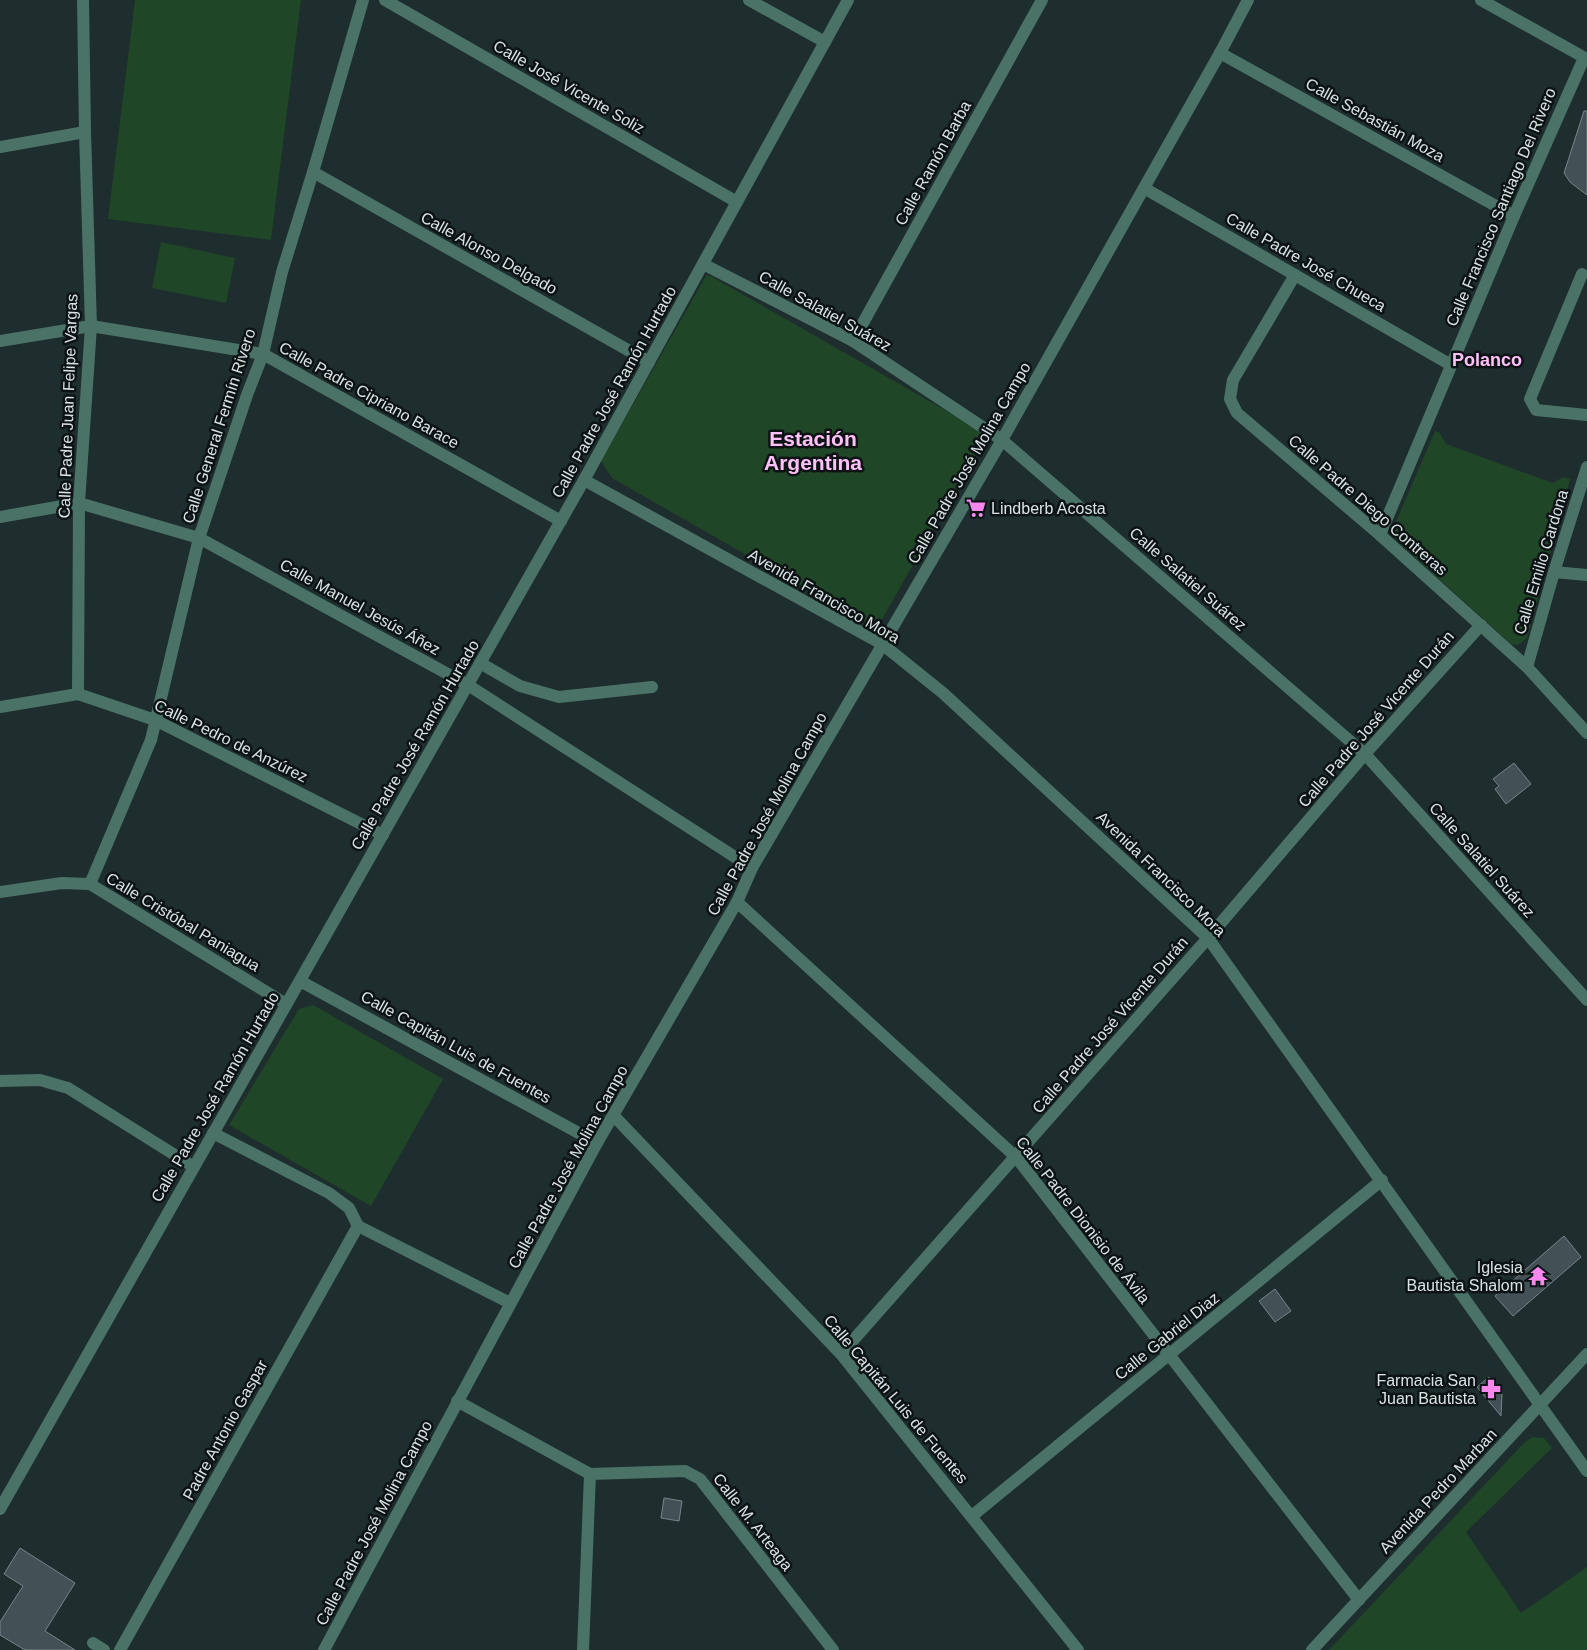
<svg xmlns="http://www.w3.org/2000/svg" width="1587" height="1650" viewBox="0 0 1587 1650" font-family="Arial,sans-serif">
<style>
.green{fill:#204628}
.building{fill:#435157;stroke:#76858b}
.lines{fill:none;stroke-linecap:round;stroke-linejoin:round}
.minor{stroke:#4a7267;stroke-width:12}
.labels{text-anchor:middle;dominant-baseline:central;stroke-width:5;stroke-linejoin:round;paint-order:stroke}
.street-label{font-size:16px;fill:#dae3e4;stroke:#0d1314}
.poi-label{font-size:16px;fill:#dae3e4;stroke:#0d1314;text-anchor:end}
.neighbourhood-label{font-size:18px;font-weight:bold;fill:#ffc0f8;stroke:#0d1314}
.district-label{font-size:21px;font-weight:bold;fill:#ffc0f8;stroke:#0d1314}
</style>
<rect width="100%" height="100%" fill="#1e2d2d"/>
<g class="green">
<path d="M135,0h166l-30,240 -163,-21z"/>
<path d="M161,242l74,16 -9,45 -74,-15z"/>
<path d="M707,274l280,160 -106,187h-19l-250,-143 -11,-17z"/>
<path d="M1435,431l5,2 6,11 107,39 10,-6 7,2 -43,159 -9,7 -7,-1 -114,-103 -3,-8 1,-9z"/>
<path d="M313,1005l130,74 -72,127 -142,-81 70,-116z"/>
<path d="M1533,1437l11,1 8,10 -86,84 55,81 66,-46v83h-258l196,-208z"/>
</g>
<g class="building">
<path d="M1584,111h3v84l-17,-13 -6,-9z"/>
<path d="M1514,763l17,21 -25,20 -11,-15 4,-3 -6,-7z"/>
<path d="M1564,1236l17,21 -68,59 -18,-20z"/>
<path d="M1275,1289l16,22 -16,11 -16,-21z"/>
<path d="M1489,1377l13,16 -1,23 -24,-29z"/>
<path d="M664,1498l18,3 -3,20 -18,-3z"/>
<path d="M20,1548l55,35 -30,48 30,19h-50l-25,-15v-13l23,-36 -19,-12z"/>
</g>
<g class="lines">
<g class="minor">
<path d="M385,0l352,202"/>
<path d="M749,0l76,42"/>
<path d="M1481,0l106,59"/>
<path d="M1220,53l294,163"/>
<path d="M0,147l85,-15"/>
<path d="M313,172l336,190"/>
<path d="M1144,188l307,177"/>
<path d="M703,264l150,77 149,99 363,314 222,246"/>
<path d="M1582,274l-52,125 6,11 51,5"/>
<path d="M1295,275l-62,105 -3,19 7,14 143,122 147,132 60,66"/>
<path d="M0,341l91,-15 172,28 298,167"/>
<path d="M853,341l189,-341"/>
<path d="M584,480l298,164 61,49 265,245 379,533"/>
<path d="M0,517l79,-14 120,35 269,147 284,183"/>
<path d="M1380,535l134,-319 70,-158"/>
<path d="M1554,572l33,3"/>
<path d="M480,663l40,23 39,11 93,-10"/>
<path d="M1527,667l27,-95 33,-105"/>
<path d="M78,694l1,-191 12,-177 -6,-194 -2,-132"/>
<path d="M0,707l78,-13 77,26 228,115"/>
<path d="M90,884l61,-144 48,-202 48,-143 16,-41 19,-82 31,-100 50,-172"/>
<path d="M0,892l62,-9 28,1 196,120"/>
<path d="M737,902l279,255 343,443"/>
<path d="M300,981l297,162"/>
<path d="M0,1081l40,-1 28,8 126,79"/>
<path d="M614,1116l227,238 237,296"/>
<path d="M213,1133l116,60 20,15 9,18 152,77"/>
<path d="M841,1354l367,-416 157,-184 116,-129"/>
<path d="M457,1401l133,73 95,-3 15,8 133,171"/>
<path d="M0,1509l584,-1029 264,-480"/>
<path d="M972,1516l410,-336"/>
<path d="M93,1643l11,7"/>
<path d="M120,1650l238,-424"/>
<path d="M324,1650l273,-507 140,-241 15,-34 250,-428 218,-387 28,-53"/>
<path d="M583,1650l7,-176"/>
<path d="M1312,1650l275,-296"/>
</g>
</g>
<defs>
<symbol id="supermarket-bare" viewBox="-9 -9 18 18"><path d="M-6-5.5h2.5l.6 2H6L4.5 2H-2.5L-4.4-4H-6ZM-1.5 3.2a1.3 1.3 0 1 0 .1 0ZM3 3.2a1.3 1.3 0 1 0 .1 0Z" fill="#f688ed" stroke="#0d1314" stroke-width="2.5" paint-order="stroke"/></symbol>
<symbol id="temple-bare" viewBox="-9 -9 18 18"><path d="M0-6L5-2H3V0L6.5 2.5H4V6H1.5V3h-3V6H-4V2.5H-6.5L-3 0V-2H-5Z" fill="#f688ed" stroke="#0d1314" stroke-width="2.5" paint-order="stroke"/></symbol>
<symbol id="pharmacy-bare" viewBox="-9 -9 18 18"><path d="M-2-6h4v4h4v4h-4v4h-4v-4h-4v-4h4Z" fill="#f688ed" stroke="#0d1314" stroke-width="2.5" paint-order="stroke"/></symbol>
</defs>
<g fill-rule="evenodd">
<use href="#supermarket-bare" x="962" y="494" width="28" height="28"/>
<use href="#temple-bare" x="1524" y="1262" width="28" height="28"/>
<use href="#pharmacy-bare" x="1477" y="1375" width="28" height="28"/>
</g>
<g class="labels">
<g class="street-label">
<text transform="translate(569 87) rotate(30)">Calle José Vicente Soliz</text>
<text transform="translate(1375 120) rotate(29)">Calle Sebastián Moza</text>
<text transform="translate(933 163) rotate(-61)">Calle Ramón Barba</text>
<text transform="translate(1501 207) rotate(-67)">Calle Francisco Santiago Del Rivero</text>
<text transform="translate(489 253) rotate(29)">Calle Alonso Delgado</text>
<text transform="translate(1306 262) rotate(30)">Calle Padre José Chueca</text>
<text transform="translate(825 311) rotate(29)">Calle Salatiel Suárez</text>
<text transform="translate(614 392) rotate(-61)">Calle Padre José Ramón Hurtado</text>
<text transform="translate(369 395) rotate(29)">Calle Padre Cipriano Barace</text>
<text transform="translate(68 406) rotate(-88)">Calle Padre Juan Felipe Vargas</text>
<text transform="translate(219 426) rotate(-72)">Calle General Fermín Rivero</text>
<text transform="translate(969 463) rotate(-60)">Calle Padre José Molina Campo</text>
<text transform="translate(1368 505) rotate(41)">Calle Padre Diego Contreras</text>
<text transform="translate(1541 562) rotate(-73)">Calle Emilio Cardona</text>
<text transform="translate(1188 579) rotate(41)">Calle Salatiel Suárez</text>
<text transform="translate(824 596) rotate(30)">Avenida Francisco Mora</text>
<text transform="translate(360 607) rotate(29)">Calle Manuel Jesús Áñez</text>
<text transform="translate(1376 719) rotate(-49)">Calle Padre José Vicente Durán</text>
<text transform="translate(231 741) rotate(26)">Calle Pedro de Anzúrez</text>
<text transform="translate(415 745) rotate(-60)">Calle Padre José Ramón Hurtado</text>
<text transform="translate(767 814) rotate(-61)">Calle Padre José Molina Campo</text>
<text transform="translate(1482 860) rotate(48)">Calle Salatiel Suárez</text>
<text transform="translate(1161 874) rotate(44)">Avenida Francisco Mora</text>
<text transform="translate(183 922) rotate(31)">Calle Cristóbal Paniagua</text>
<text transform="translate(1110 1025) rotate(-49)">Calle Padre José Vicente Durán</text>
<text transform="translate(456 1047) rotate(29)">Calle Capitán Luis de Fuentes</text>
<text transform="translate(215 1097) rotate(-60)">Calle Padre José Ramón Hurtado</text>
<text transform="translate(568 1167) rotate(-61)">Calle Padre José Molina Campo</text>
<text transform="translate(1083 1220) rotate(52)">Calle Padre Dionisio de Ávila</text>
<text transform="translate(1167 1336) rotate(-39)">Calle Gabriel Diaz</text>
<text transform="translate(896 1399) rotate(50)">Calle Capitán Luis de Fuentes</text>
<text transform="translate(225 1430) rotate(-61)">Padre Antonio Gaspar</text>
<text transform="translate(1438 1491) rotate(-47)">Avenida Pedro Marban</text>
<text transform="translate(753 1522) rotate(52)">Calle M. Arteaga</text>
<text transform="translate(374 1523) rotate(-62)">Calle Padre José Molina Campo</text>
</g>
<g class="poi-label">
<text x="991" y="508" text-anchor="start">Lindberb Acosta</text>
<text x="1523" y="1267">Iglesia<tspan x="1523" dy="18">Bautista Shalom</tspan></text>
<text x="1476" y="1380">Farmacia San<tspan x="1476" dy="18">Juan Bautista</tspan></text>
</g>
<g class="neighbourhood-label">
<text x="1487" y="360">Polanco</text>
</g>
<g class="district-label">
<text x="813" y="438">Estación<tspan x="813" dy="24">Argentina</tspan></text>
</g>
</g>
</svg>
